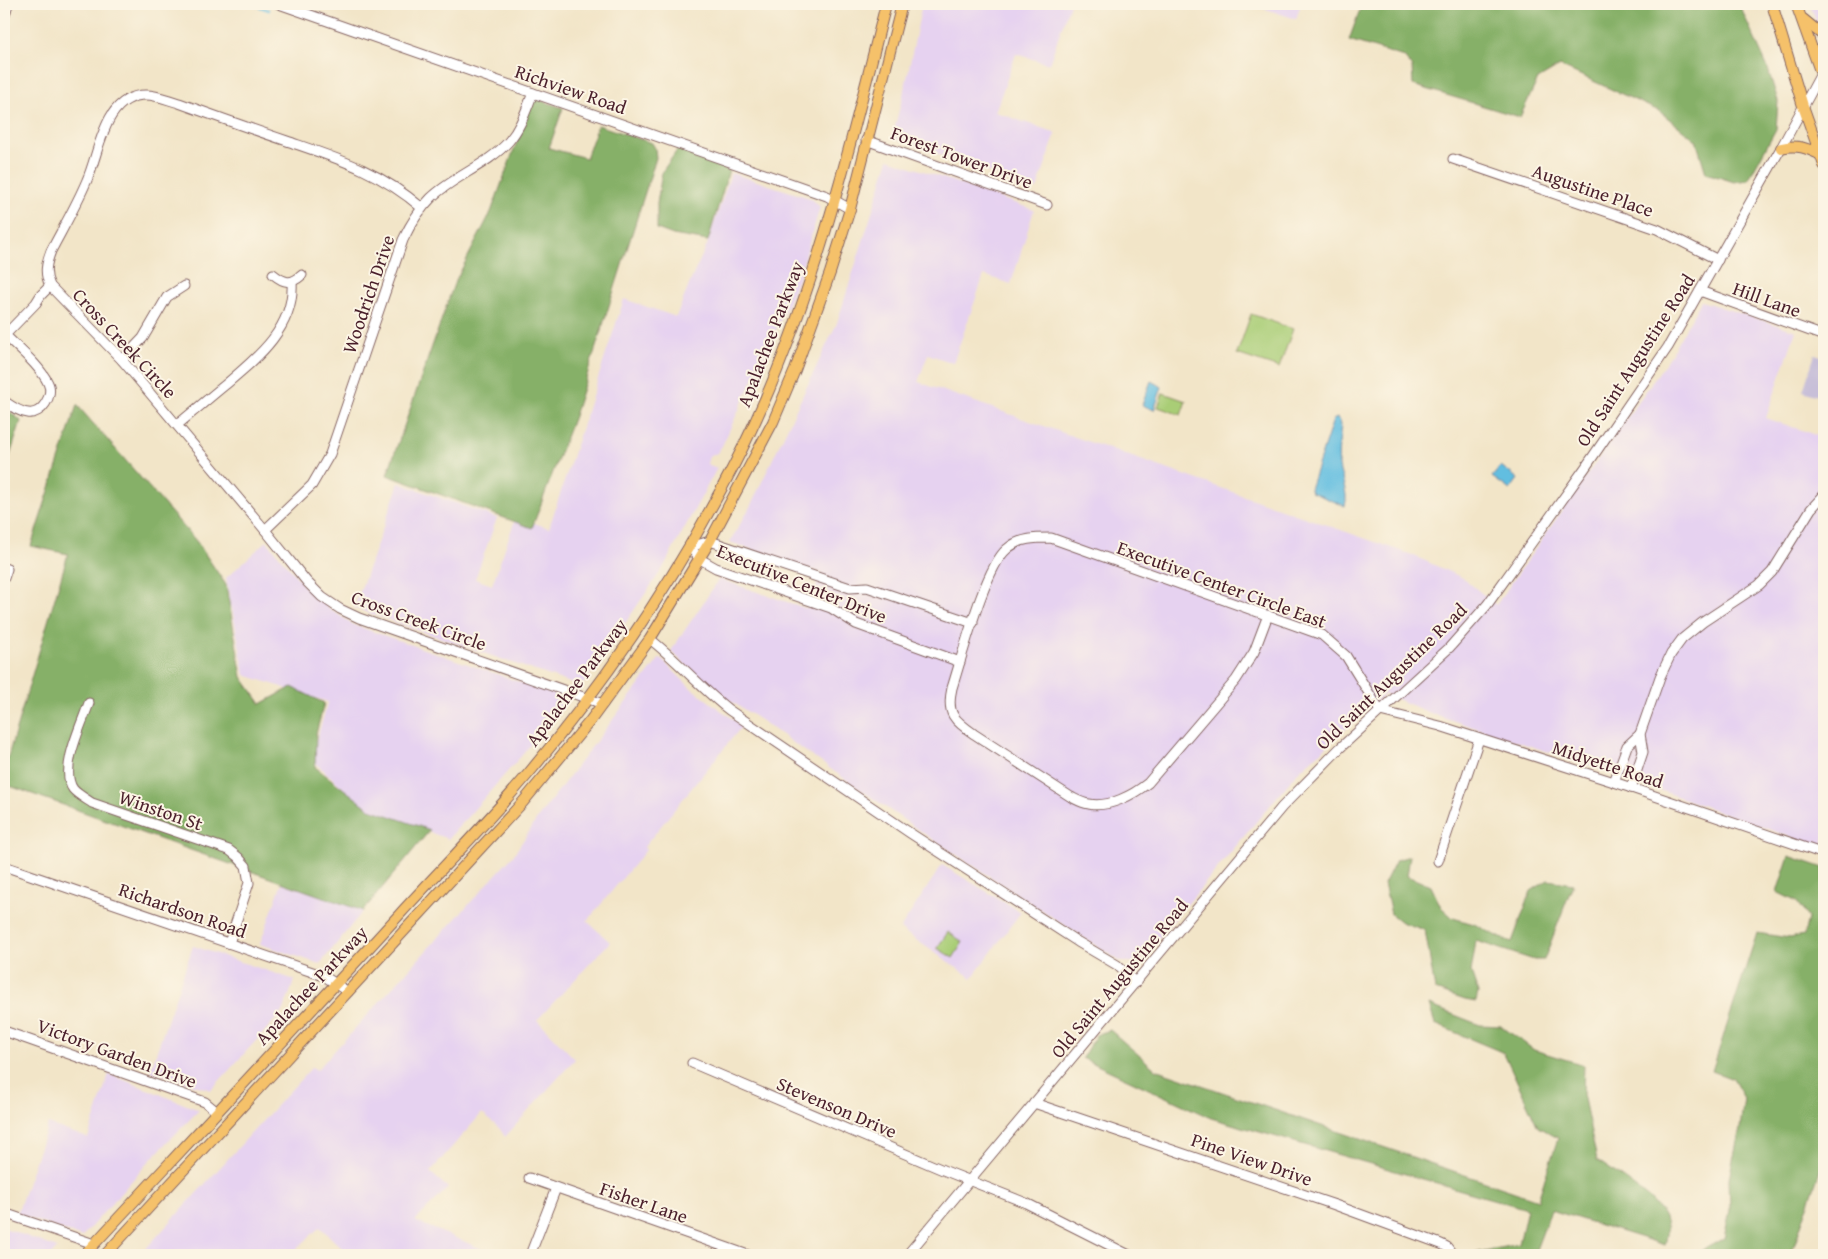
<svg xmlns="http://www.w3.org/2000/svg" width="1828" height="1259" viewBox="0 0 1828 1259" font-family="'Gentium Book Plus',serif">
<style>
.built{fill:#e6d2f0}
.industrial{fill:#c8bfd8}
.green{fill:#a9cd76;stroke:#7a7650}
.forest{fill:#86b067;stroke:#686849}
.water{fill:#62bee0;stroke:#566e86}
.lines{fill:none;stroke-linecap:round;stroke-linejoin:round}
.stream{stroke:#62bee0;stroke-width:2.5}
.minor-casing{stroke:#856462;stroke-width:11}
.major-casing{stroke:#856462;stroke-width:12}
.minor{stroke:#fff;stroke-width:9}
.major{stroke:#f5c16b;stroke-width:10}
.labels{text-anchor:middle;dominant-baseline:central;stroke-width:4;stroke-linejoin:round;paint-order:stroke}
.street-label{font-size:19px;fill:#4a1f2b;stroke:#fcf5e5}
</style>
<rect width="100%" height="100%" fill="#fcf5e5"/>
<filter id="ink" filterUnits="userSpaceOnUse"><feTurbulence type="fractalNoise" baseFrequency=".02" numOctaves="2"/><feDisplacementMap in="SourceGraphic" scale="10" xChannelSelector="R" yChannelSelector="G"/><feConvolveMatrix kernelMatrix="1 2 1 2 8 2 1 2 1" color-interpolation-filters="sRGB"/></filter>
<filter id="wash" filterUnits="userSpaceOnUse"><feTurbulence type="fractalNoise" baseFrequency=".0096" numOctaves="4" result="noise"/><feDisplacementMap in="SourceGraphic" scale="20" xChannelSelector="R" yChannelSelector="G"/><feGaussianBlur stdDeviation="1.12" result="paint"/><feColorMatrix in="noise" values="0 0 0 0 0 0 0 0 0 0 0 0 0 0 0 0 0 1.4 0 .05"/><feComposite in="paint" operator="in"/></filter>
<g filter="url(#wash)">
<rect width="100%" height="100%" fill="#f2e5c8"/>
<g class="built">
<path d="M922,4h148l-21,60 -33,-10 -21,58 61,21 -19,56 -145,-51 14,-55z"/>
<path d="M1251,4h50l-5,15z"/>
<path d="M1810,4h14v25h-2l-6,-7z"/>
<path d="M889,159l145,51 -23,74 -27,-9 -31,88 -25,-9 -10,28 494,173 51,23 33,27 173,-247 32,-57 95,30 -30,87 58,20v411l-223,-80 -171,-56 -45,-19 -88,79 -158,189h-18l-207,-135 -155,-108 -49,-31 -39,-37 48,-72 89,30 13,-36 -91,-31 21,-37 86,-182z"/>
<path d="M731,173l79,25 10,9 -21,70 -12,29 -65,140 -5,7 -8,4 -2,7 10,4 -54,100 -79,115 -5,3 -225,-78 45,-125 98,35 -22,61 17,6 24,-68 33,11 75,-229 52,18 18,-44 13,-28z"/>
<path d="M267,541l38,46 25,22 24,16 206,71 3,7 -40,51 -75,85 -81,-30 -56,-50 17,-57 -83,-27 -19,-97z"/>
<path d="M660,658l31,30 51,38 -98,121 2,3 -59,71 23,21 -73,78 38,39 -70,78 -5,-8 -18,-16 -52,59 18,16 -33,33 81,34h-147l-29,-28 -30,28h-150l172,-188 5,3 196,-214 26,-40z"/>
<path d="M942,865l79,47 -49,66 -72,-49z"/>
<path d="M282,883l81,28 -43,53 -60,-20z"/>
<path d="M193,946l102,34 -13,32 -71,78 -61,-19z"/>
<path d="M109,1074l90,36 -49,50 -68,77 -65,-23 31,-90 40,14z"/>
<path d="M4,1228l9,3 44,17 -6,7h-47z"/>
</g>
<path class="industrial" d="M1815,354l9,3v41l-21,-7z"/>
<g class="green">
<path d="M1251,314l42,15 -14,39 -42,-14z"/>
<path d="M1163,393l23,8 -5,14 -23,-8z"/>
<path d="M948,932l15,10 -10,16 -16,-10z"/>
</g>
<g class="forest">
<path d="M1362,4h377l28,62 11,35 -2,28 -28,51 -14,2 -28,-9 -10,-33 -37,-29 -99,-45 -22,13 -18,38 -107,-32 -1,-18 -8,-10 -55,-17z"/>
<path d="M533,98l30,10 -14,40 37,10 12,-33 54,18 3,5 1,10 -82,258 -42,112 -145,-53 67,-191 37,-72z"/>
<path d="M678,149l51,21 -21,71 -35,-6 -16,-6v-25l5,-32z"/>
<path d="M77,405l120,137 29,43 16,92 19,27 31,-17 32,16 -8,31 -1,33 55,42 60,21 -67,81 -359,-127v-14l64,-216 -37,-8z"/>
<path d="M4,407l17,14 -17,53z"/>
<path d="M1410,856l-3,20 24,10 10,21 12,11 21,6 29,15 9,3 19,-51 17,-11 25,4 -29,76h-10l-58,-19 -5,31 7,21 -2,9 -11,-2 -30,-10 -10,-60 -24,-8 -10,-8 -7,-30 12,-24z"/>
<path d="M1789,856l35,12v291l-33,96h-97l30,-17 6,-28 -1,-32 11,-50 4,-30 -11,-19 -21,-8 45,-138 32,5 15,-3 4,-17 -11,-16 -20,-10z"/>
<path d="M1429,1005l51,20 21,1 33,24 50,15 -1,29 14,66c18,13 59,38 68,58 4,9 2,18 0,27l-114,-35 -17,45h-70l55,-11 8,-35 -316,-91 -129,-60 14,-23 14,-5 45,39 383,131 20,-62 -20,-11 -34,-74 -69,-29z"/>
</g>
<g class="water">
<path d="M1151,381l11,6 -8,23 -12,-5z"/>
<path d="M1337,418l3,3 1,4c-1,14 -4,28 -2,41 2,14 10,26 6,40l-34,-14 -1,-3 23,-69z"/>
<path d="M1501,466l17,13 -8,11 -18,-13z"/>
</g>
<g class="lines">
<path class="stream" d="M252,4l17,6"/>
</g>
</g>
<g filter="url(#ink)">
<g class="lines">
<defs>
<g id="minor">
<path d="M279,4l548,192 23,13"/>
<path d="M4,18l4,-14"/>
<path d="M866,140l181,65"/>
<path d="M1453,159l204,70 61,31"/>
<path d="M422,208c-43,-37 -83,-49 -135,-67 -36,-12 -72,-25 -108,-38 -11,-3 -22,-8 -33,-8 -42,0 -46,56 -59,85 -10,24 -24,48 -36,71 -5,13 -7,22 -1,35l72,74 143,170 42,52 15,15 18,12 19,9 244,86"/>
<path d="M273,274c11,9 18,11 29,1"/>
<path d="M1700,291l124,45"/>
<path d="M4,334c14,14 36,32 44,49 6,12 -6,32 -20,30 -9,-1 -17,-7 -24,-12"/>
<path d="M5,335l31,-32 5,-8 9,-9"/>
<path d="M122,360l21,-22 24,-41 17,-11"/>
<path d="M177,425c16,-13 32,-27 48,-40 31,-26 70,-57 67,-103"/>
<path d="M265,530l47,-45 18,-31 73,-214c7,-15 15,-29 28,-42 21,-21 57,-33 78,-57 12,-14 17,-31 24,-48"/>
<path d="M4,568l3,1 -3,9"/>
<path d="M1268,615l-14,37 -18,28 -88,103c-15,12 -39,25 -59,21 -7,-1 -12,-4 -18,-7l-97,-63c-20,-14 -28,-20 -22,-46 10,-31 33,-121 55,-139 12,-11 29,-11 44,-11l271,97 24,21 34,55"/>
<path d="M650,639c28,22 51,49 79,71l181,123 168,109 39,23 19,18"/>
<path d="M960,662l-104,-38 -25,-16 -115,-40 -16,-9 -10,-12 20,-6 140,47 17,-1 106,36"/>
<path d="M89,703c-7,21 -30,66 -16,86 4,5 13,10 19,14l137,47 9,7 8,9 3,17 -20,60"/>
<path d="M1380,711l60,15 174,56 210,72"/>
<path d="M1614,782l13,-36 13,-12"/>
<path d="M1631,788l12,-36 -3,-18 20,-57 11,-23 11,-15 21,-17 56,-37 13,-13 39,-63 13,-14"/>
<path d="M1438,861l41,-122"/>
<path d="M4,866l320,110 24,16"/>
<path d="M4,1031l201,71 12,10"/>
<path d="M692,1063l251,107 83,33 103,52"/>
<path d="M1034,1103l301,102 106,39 6,3 6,8"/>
<path d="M529,1178l219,77"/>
<path d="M4,1213l90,31"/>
<path d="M530,1255l26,-67"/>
<path d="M907,1255l375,-448 58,-59 109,-100 38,-43 98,-137 83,-121 113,-199 42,-78"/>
</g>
<g id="major">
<path d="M1772,4l31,102 21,59"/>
<path d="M1796,4l28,78"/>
<path d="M1803,19l17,14 4,1"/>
<path d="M1781,148c16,-4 26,0 40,7"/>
<path d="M84,1255c105,-113 211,-226 315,-340 43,-47 88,-92 129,-141 80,-95 149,-198 206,-309 75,-145 112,-304 152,-461"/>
<path d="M105,1255l418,-453 67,-81 60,-82 60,-98 63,-119 22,-52 35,-97 20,-64 52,-205"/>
</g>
</defs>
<use href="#minor" class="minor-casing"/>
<use href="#major" class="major-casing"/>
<use href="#minor" class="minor"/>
<use href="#major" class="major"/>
</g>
</g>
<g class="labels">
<g class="street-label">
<text transform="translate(571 89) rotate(19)">Richview Road</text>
<text transform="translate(962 157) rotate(20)">Forest Tower Drive</text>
<text transform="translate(1593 190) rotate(19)">Augustine Place</text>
<text transform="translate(368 294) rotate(-71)">Woodrich Drive</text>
<text transform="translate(1767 299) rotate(20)">Hill Lane</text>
<text transform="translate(770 334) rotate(-69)">Apalachee Parkway</text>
<text transform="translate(125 343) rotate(47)">Cross Creek Circle</text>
<text transform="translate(1635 360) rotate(-57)">Old Saint Augustine Road</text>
<text transform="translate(802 583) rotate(22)">Executive Center Drive</text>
<text transform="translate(1222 584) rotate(20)">Executive Center Circle East</text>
<text transform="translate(419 620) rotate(20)">Cross Creek Circle</text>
<text transform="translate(1391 676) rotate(-44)">Old Saint Augustine Road</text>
<text transform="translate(576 682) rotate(-53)">Apalachee Parkway</text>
<text transform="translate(1608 764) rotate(18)">Midyette Road</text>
<text transform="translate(161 810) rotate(19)">Winston St</text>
<text transform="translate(183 910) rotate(19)">Richardson Road</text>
<text transform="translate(1119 978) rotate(-50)">Old Saint Augustine Road</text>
<text transform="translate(311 985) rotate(-47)">Apalachee Parkway</text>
<text transform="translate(117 1053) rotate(20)">Victory Garden Drive</text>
<text transform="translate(837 1107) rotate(23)">Stevenson Drive</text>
<text transform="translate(1252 1159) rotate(19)">Pine View Drive</text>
<text transform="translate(644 1202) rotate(19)">Fisher Lane</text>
</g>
</g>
<rect width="1828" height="1259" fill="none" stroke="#fcf5e5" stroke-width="20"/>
</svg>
